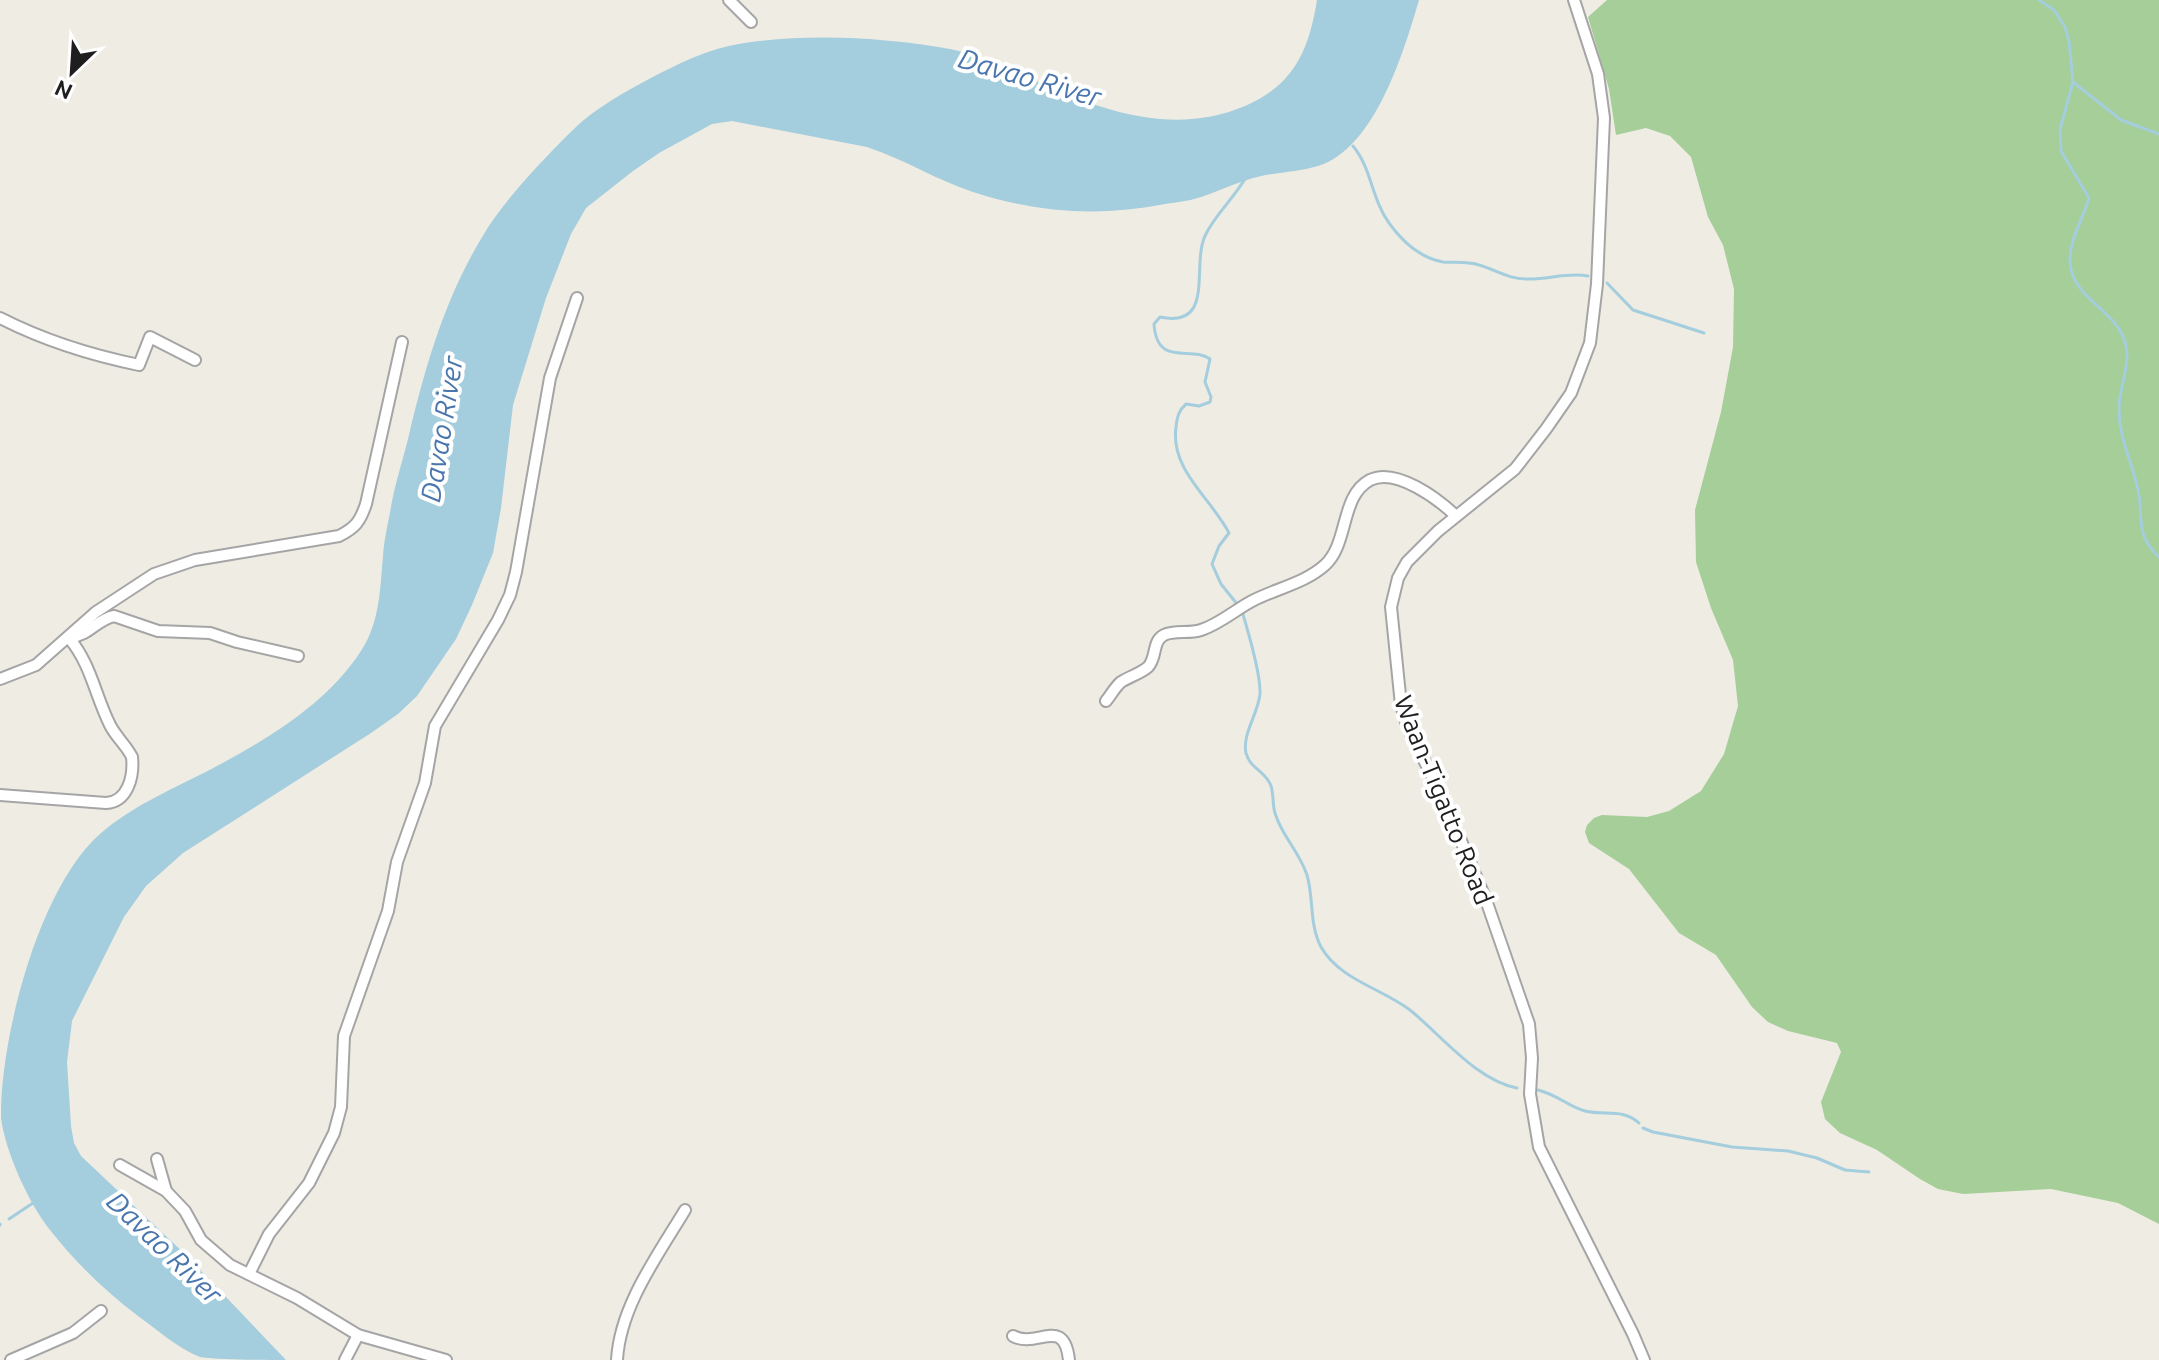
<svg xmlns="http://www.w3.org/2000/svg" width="2159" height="1360" viewBox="0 0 2159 1360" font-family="Ubuntu,sans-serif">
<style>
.forest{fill:#a5ce98}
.water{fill:#a4cddd}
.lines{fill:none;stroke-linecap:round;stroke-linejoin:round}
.stream{stroke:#a4cddd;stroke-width:3}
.minor-casing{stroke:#a5a5a5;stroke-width:14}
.minor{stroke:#fff;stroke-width:10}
.labels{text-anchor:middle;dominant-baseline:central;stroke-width:8;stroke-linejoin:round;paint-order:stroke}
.street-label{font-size:26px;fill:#1e1e1e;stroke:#fff}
.water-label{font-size:28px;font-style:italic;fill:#4a76ae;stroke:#fff}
</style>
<rect width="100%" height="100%" fill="#efece4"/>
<path class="forest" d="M1607,0h552v1224l-41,-21 -67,-14 -88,5 -25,-5 -18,-10 -43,-29 -37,-17 -15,-14 -4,-17 20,-50 -4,-9 -49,-12 -20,-9 -16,-15 -36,-52 -37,-22 -50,-64 -40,-26 -4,-11 2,-7 7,-7 8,-3 45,2 22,-6 32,-20 23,-37 14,-48 -5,-46 -22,-52 -15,-46 -1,-52 26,-98 12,-65 1,-58 -11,-44 -15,-28 -17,-60 -21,-21 -24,-8 -30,7 -7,-46 -21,-72z"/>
<path class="water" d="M1317,0h102c-15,51 -44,149 -101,166 -23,7 -49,6 -71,14 -16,5 -31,12 -46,17 -11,4 -24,5 -36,7 -65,13 -128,9 -192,-12 -37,-12 -69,-33 -106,-45l-135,-26 -20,3 -53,29 -26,18 -47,37 -15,26 -25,64 -33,107 -12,103 -8,45 -21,52 -16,34 -39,57 -19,18 -27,19 -188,120 -37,33 -22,31 -52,104 -5,41 4,64 3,17 7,13 106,100 99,104c-24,0 -65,0 -86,-3 -23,-9 -42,-27 -62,-41 -33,-25 -62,-53 -88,-86 -21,-26 -45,-79 -49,-112 -1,-80 38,-231 99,-284 34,-30 78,-47 117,-68 54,-29 110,-63 144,-115 19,-29 19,-62 22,-95 1,-16 5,-32 8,-49 4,-24 12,-47 18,-72 17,-72 38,-143 78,-206 20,-32 63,-77 90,-103 19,-17 39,-29 61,-41 28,-15 59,-32 91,-39 68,-14 154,-9 221,3 34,7 62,21 93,35 64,29 134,51 202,22 49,-21 64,-56 72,-106z"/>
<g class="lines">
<g class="stream">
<path d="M2039,0l15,10 11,17 4,14 4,41 -13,47 1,22 28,47c-6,21 -20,42 -19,64 2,38 49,48 56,84 4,18 -6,41 -7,60 -1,31 13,55 19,84 6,28 -4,43 21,67"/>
<path d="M2073,82l48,38 38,14"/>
<path d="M1353,146c19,23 18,52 36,77 13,18 31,35 54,39 12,1 24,-1 36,3 17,5 30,14 47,14 21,1 41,-7 62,-3"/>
<path d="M1607,283l26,27 71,23"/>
<path d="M1237,604l-16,-20 -9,-20 7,-18 10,-13c-18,-35 -59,-63 -53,-106 1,-10 3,-17 10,-23l13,2 11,-4 1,-5 -6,-15 5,-23c-19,-14 -53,9 -56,-35l6,-7c57,12 30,-54 46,-83 9,-19 29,-37 40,-57"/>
<path d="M1242,611c6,20 19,64 18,83 -2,20 -18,40 -14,59 4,16 20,18 25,33 3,9 1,21 5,30 7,21 24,37 31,59 7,24 2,49 14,72 19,33 60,41 89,63 31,25 66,70 107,78"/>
<path d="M1538,1090c20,5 31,17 47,21 20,5 37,-3 54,12"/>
<path d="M1643,1128l10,4 79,15 56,4 29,7 28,12 24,2"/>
<path d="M9,1219l27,-18"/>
<path d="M0,1225v-1"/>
</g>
<defs>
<g id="minor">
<path d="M729,0l22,22"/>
<path d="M1574,0l24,74 6,44 -7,166 -7,59 -19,50 -25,36 -31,40 -77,62 -31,31 -9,16 -7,29 10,98 7,23 34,68 44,104 43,124 3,34 -2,36 9,53 94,187 11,26"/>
<path d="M0,318c45,23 90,37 139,47l11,-28 45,23"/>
<path d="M71,637c17,-1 27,-18 43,-21l44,15 52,2 27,9 61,14"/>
<path d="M0,679l36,-14 60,-53 58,-38 41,-14 144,-24c16,-8 21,-14 27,-32l36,-162"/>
<path d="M1106,701c5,-6 9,-14 15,-19 9,-6 19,-8 27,-15 9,-9 4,-26 16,-32 11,-5 25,-1 37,-5 19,-6 35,-21 53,-30 24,-12 51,-17 71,-35 24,-22 15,-69 45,-85 26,-13 68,19 86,36"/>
<path d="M0,795l106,8c22,-1 28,-27 26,-46 -6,-12 -16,-20 -22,-32 -15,-30 -19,-61 -41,-87"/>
<path d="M157,1159l9,32"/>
<path d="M120,1165l46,26 19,20 16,29 29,25 67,33 61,37 88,25"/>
<path d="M249,1274l20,-40 40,-51 25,-50 7,-26 3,-71 44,-125 9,-49 28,-79 10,-57 63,-106 12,-25 6,-23 34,-194 27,-80"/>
<path d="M1013,1336c24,13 51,-21 56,24"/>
<path d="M11,1360l62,-27 28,-22"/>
<path d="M345,1360l13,-25"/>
<path d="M617,1360c3,-54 41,-105 68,-150"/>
</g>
</defs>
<use href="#minor" class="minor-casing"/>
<use href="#minor" class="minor"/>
</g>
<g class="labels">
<g class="street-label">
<text transform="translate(1444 800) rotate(68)">Waan-Tigatto Road</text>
</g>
<g class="water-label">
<text transform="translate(1030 77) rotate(16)">Davao River</text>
<text transform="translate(441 429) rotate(-81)">Davao River</text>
<text transform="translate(165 1247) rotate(44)">Davao River</text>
</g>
</g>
<g transform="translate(72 72) rotate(205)" stroke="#ffffff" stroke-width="6" paint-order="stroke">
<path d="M0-6L14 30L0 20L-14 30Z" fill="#1e1e1e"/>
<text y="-12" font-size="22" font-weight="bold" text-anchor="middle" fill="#1e1e1e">N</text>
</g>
</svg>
